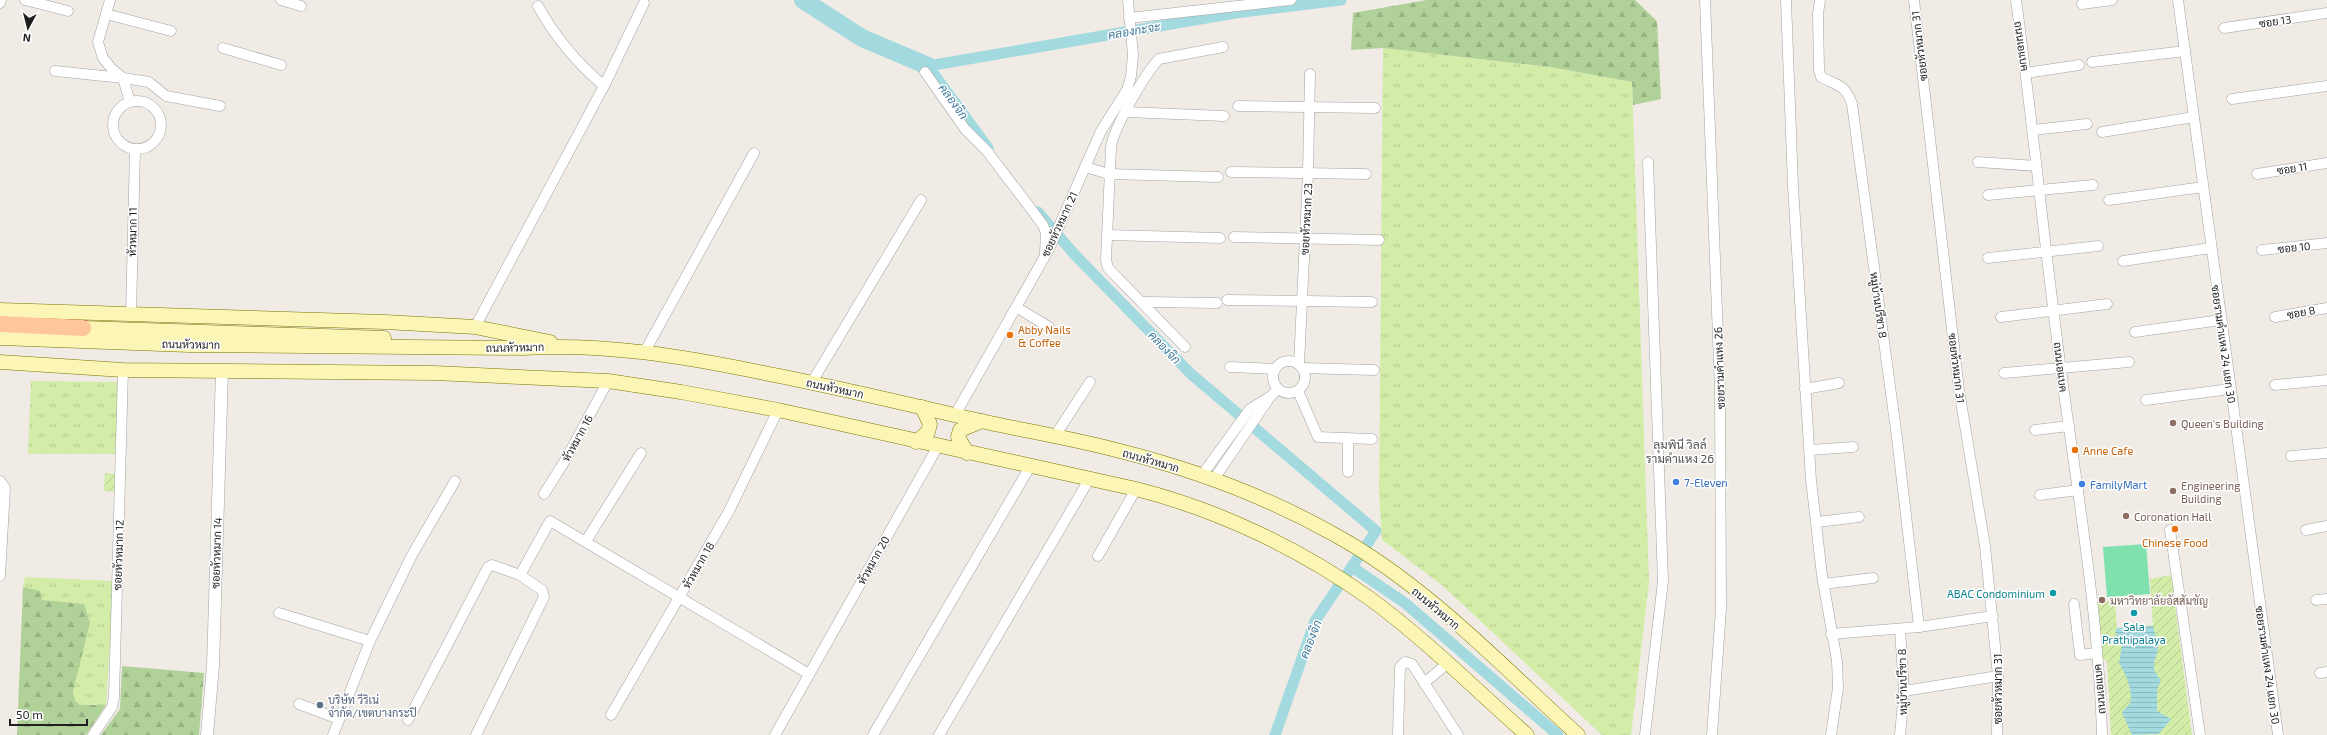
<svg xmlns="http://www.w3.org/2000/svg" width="2327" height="735" viewBox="0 0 2327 735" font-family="'Exo 2',Sarabun,sans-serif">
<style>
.grass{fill:url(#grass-tufts)}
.forest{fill:url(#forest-firs)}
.garden{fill:url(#garden-furrows)}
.pitch{fill:#7fe2ae}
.water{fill:url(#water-rules)}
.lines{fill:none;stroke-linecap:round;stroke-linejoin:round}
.canal{stroke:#a3dadf;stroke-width:11}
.river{stroke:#a3dadf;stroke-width:18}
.minor-casing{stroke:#a3a3a3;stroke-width:11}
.tertiary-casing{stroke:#a3a3a3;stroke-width:13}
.secondary-casing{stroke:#7b7700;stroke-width:15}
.primary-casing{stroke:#9a5100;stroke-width:17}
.minor{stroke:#fff;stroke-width:10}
.tertiary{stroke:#fff;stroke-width:12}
.secondary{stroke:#fcf6b6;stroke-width:14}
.primary{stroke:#ffc69b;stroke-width:16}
.food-dot{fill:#e8710a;stroke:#fff;stroke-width:1.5}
.education-dot{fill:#8d6e63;stroke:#fff;stroke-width:1.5}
.shop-dot{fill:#3f7fe0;stroke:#fff;stroke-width:1.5}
.culture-dot{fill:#0f9aa8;stroke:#fff;stroke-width:1.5}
.service-dot{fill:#5c6f8a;stroke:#fff;stroke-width:1.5}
.labels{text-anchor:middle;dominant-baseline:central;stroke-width:3;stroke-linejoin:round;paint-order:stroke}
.street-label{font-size:11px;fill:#1f1f1f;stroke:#fff}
.food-label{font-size:11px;fill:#c56008;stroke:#fff;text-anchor:start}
.education-label{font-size:11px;fill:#785e54;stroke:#fff;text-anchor:start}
.shop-label{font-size:11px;fill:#366cbe;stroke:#fff;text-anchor:start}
.culture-label{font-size:11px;fill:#0d838f;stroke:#fff;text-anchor:end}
.service-label{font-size:11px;fill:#4e5e75;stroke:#fff;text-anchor:start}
.water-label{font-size:12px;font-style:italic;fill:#3f7a9b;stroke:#fff}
.neighbourhood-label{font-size:12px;fill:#525252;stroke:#fff}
</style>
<defs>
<pattern id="grass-tufts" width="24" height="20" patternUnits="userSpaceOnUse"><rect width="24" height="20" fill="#d3eca8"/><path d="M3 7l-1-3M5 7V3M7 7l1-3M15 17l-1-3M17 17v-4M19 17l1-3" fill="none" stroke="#b5ca90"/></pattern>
<pattern id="forest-firs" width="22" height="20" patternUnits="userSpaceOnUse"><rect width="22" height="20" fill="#b0d198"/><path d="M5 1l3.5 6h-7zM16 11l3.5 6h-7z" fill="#97b383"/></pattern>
<pattern id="garden-furrows" width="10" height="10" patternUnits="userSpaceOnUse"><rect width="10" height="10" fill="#d3eca8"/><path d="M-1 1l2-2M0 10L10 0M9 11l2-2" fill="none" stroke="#b5ca90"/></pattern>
<pattern id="water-rules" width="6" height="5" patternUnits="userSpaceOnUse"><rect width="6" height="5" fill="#a3dadf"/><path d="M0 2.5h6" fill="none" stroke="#8cbbbf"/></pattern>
</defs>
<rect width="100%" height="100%" fill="#f0ebe5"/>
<g class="grass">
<path d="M1383,48l168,19 81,15 17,501 -18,152h-29l-159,-149 -61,-46 -3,-46z"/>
<path d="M31,381l88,1 -1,72h-90z"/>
<path d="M25,577l89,4 -8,124h-25l-6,-4 -2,-10 5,-22 -36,-69 -19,-13z"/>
</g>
<g class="forest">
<path d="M1427,0h208l22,21 4,78 -28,6 -1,-23 -81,-15 -168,-19 -32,2 2,-37z"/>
<path d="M23,587l17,4 2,9 42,4 6,19 -17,68 2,10 6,4h25l-20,30h-69z"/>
<path d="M122,666l82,7 -5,62h-98l19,-26z"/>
</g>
<g class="garden">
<path d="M105,473l12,1v18l-13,-1z"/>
<path d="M2171,575l21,160h-81l-4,-74 -5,-3 -7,-56 20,-1 2,27 36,-3 -3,-46z"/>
</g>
<path class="pitch" d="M2146,544l4,50 -43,3 -4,-50z"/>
<path class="water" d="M2153,626c1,6 6,14 5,19 0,16 -11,20 3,35l-4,10v21l14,8 -12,15 -27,1 -10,-22c2,-5 7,-7 8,-10 4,-8 -5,-33 -11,-39l3,-20 -7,-12 2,-4z"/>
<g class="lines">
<g class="canal">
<path d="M988,148l-60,-82 307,-53 106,-13"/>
<path d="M1038,212l37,43 116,119 185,157 -61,90 -40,114"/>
<path d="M1352,567l53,36 153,132"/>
</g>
<path class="river" d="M803,0l59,38 66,28"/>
<defs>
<g id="minor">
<path d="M25,0l43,11"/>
<path d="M110,0l-12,42 5,16 8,10 12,10 26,4 17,14 54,10"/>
<path d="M281,0l20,6"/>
<path d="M1705,0l15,389 1,220 -9,126"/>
<path d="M1786,0l7,186 18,294 11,95 15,86 1,27 -7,47"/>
<path d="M1820,0l-2,14 1,56 2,7c17,9 24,7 31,27l45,334 22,189"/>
<path d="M1914,0l45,390 26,156 13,130 -1,59"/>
<path d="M2016,0c19,138 31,276 51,414 15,106 32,213 35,321"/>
<path d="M2178,0l100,735"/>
<path d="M0,3l1,-3"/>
<path d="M2082,4l30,-4"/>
<path d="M538,6c17,31 39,57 66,80"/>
<path d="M106,14l65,17"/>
<path d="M1129,18l162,-18"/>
<path d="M2224,28l103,-15"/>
<path d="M223,48l58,17"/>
<path d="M2092,62l93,-11"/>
<path d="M55,71l68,7 7,24"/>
<path d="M925,72l40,57 22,22 56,74 3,8 -1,20"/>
<path d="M2026,73l53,-8"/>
<path d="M2232,99l95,-13"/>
<circle cx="137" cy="125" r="24"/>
<path d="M1238,106l137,2"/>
<path d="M1126,112l98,4"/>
<path d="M2033,130l54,-6"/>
<path d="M2102,132l92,-15"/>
<path d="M1978,162l58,4"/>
<path d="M1085,167l24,7 109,3"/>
<path d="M1231,172l135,2"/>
<path d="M2257,174l70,-11"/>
<path d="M1988,195l105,-10"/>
<path d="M2109,200l94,-13"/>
<path d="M1108,235l112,3"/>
<path d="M1234,237l145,3"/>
<path d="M2262,250l65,-7"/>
<path d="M1988,258l110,-12"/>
<path d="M2123,261l88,-13"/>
<path d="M1227,300l145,2"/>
<path d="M1144,302l73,1"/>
<path d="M1016,307l33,20"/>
<path d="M131,314l4,-164"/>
<path d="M2001,317l106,-13"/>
<path d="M2275,317l52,-9"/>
<path d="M475,327l129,-241 40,-83"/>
<path d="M2135,332l86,-12"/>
<path d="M1185,347l-77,-79 -2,-8 5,-113c3,-20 34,-73 48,-88l64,-12"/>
<path d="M644,353l110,-200"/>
<circle cx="1289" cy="377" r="16"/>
<path d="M1299,365l9,-192 2,-99"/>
<path d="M1230,367l45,2"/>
<path d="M1302,368l72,2"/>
<path d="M2004,373l125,-11"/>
<path d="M812,382l109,-182"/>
<path d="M2275,385l52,-5"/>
<path d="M1805,389l34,-6"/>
<path d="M1298,391l20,46 54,2"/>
<path d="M2146,400l84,-11"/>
<path d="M955,415l94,-166 52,-118 26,-41 4,-14 2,-21 -5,-55"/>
<path d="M2035,430l34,-4"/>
<path d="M1055,436l35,-54"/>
<path d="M1810,450l43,-3"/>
<path d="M2291,456l36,-3"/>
<path d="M1348,472v-33"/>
<path d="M1202,475l48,-66 18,-11"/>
<path d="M1214,479l56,-82 8,-8"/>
<path d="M0,481l5,7 -5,88"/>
<path d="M544,494l22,-35 42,-78"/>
<path d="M2040,495l38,-5"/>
<path d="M1817,522l42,-5"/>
<path d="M2170,530l30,205"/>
<path d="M2306,530l21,-4"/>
<path d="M586,541l55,-88"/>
<path d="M1098,556l38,-67"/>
<path d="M1823,584l50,-6"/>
<path d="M2316,600l11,-1"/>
<path d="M2074,604l6,51 16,-2"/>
<path d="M279,613l91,28"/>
<path d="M1900,629l4,62 -4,44"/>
<path d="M1831,634l88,-7 74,-11"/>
<path d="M2320,673l7,-1"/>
<path d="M1424,683l23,-19"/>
<path d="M1904,691l94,-15"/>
<path d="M299,704l40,15"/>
<path d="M611,715l118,-204 49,-101"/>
<path d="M408,720l80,-153 4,-2 28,10"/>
<path d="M93,735l19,-28 2,-10 9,-327"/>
<path d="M333,735l37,-94 42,-86 43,-74"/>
<path d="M476,735l68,-138 -2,-7 -22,-15 30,-54 259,153"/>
<path d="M775,735l163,-289"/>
<path d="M873,735l158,-270"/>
<path d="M939,735l151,-257"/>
<path d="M1398,735l2,-68 5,-5 7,2 46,71"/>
<path d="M1645,735l18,-154 -15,-419"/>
</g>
<path id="tertiary" d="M207,735l6,-69 9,-295"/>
<g id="secondary">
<path d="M0,310l385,12 90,5 75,15"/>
<path d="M83,328l301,10"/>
<path d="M0,338l189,7 334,3c79,-5 159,8 236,24 68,13 136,29 204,45 51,12 103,20 153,33 77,19 152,47 221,86 90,50 166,131 241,199"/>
<path d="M0,362l123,8 311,3 174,8 73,11 97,18 358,79c83,21 164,60 233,109 55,40 107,92 158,137"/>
<path d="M916,442l12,-10 2,-8 -8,-17"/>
<path d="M967,453l-9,-16 2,-7 22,-9"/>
</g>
<path id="primary" d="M0,324l83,4"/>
</defs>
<use href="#minor" class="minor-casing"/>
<use href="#tertiary" class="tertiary-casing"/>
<use href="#secondary" class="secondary-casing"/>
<use href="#primary" class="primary-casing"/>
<use href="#minor" class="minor"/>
<use href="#tertiary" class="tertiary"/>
<use href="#secondary" class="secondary"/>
<use href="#primary" class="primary"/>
</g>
<g class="food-dot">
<circle cx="1010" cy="335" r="4"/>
<circle cx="2075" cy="450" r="4"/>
<circle cx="2175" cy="529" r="4"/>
</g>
<g class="education-dot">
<circle cx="2173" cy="423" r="4"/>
<circle cx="2173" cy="491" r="4"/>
<circle cx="2126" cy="516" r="4"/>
<circle cx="2102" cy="600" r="4"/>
</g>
<g class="shop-dot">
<circle cx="1676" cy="482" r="4"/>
<circle cx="2082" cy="484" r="4"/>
</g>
<g class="culture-dot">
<circle cx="2053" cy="593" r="4"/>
<circle cx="2134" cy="613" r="4"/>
</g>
<circle class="service-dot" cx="320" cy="705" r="4"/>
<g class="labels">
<g class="street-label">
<text transform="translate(2275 21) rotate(-8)">ซอย 13</text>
<text transform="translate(1919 46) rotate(-97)">ซอยหัวหมาก 31</text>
<text transform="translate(2022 46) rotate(82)">ถนนเอแบค</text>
<text transform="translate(2292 168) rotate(-9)">ซอย 11</text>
<text transform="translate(1306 219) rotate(-87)">ซอยหัวหมาก 23</text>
<text transform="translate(1059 224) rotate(-65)">ซอยหัวหมาก 21</text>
<text transform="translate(132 232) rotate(-89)">หัวหมาก 11</text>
<text transform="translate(2294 247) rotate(-6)">ซอย 10</text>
<text transform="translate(1879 305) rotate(82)">หมู่บ้านปรีชา 8</text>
<text transform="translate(2301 312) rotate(-10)">ซอย 8</text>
<text transform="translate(191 344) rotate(1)">ถนนหัวหมาก</text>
<text transform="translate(2224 344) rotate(82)">ซอยรามคำแหง 24 แยก 30</text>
<text transform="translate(515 347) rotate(-1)">ถนนหัวหมาก</text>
<text transform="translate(2061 367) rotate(83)">ถนนเอแบค</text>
<text transform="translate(1719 368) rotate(-92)">ซอยรามคำแหง 26</text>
<text transform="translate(1957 368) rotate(83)">ซอยหัวหมาก 31</text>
<text transform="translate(835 388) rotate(12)">ถนนหัวหมาก</text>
<text transform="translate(577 438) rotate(-61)">หัวหมาก 16</text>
<text transform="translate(1151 460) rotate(16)">ถนนหัวหมาก</text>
<text transform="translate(216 553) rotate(-88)">ซอยหัวหมาก 14</text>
<text transform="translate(118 555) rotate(-88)">ซอยหัวหมาก 12</text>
<text transform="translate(873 560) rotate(-61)">หัวหมาก 20</text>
<text transform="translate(698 565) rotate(-60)">หัวหมาก 18</text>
<text transform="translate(1436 608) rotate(40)">ถนนหัวหมาก</text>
<text transform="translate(2268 665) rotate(82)">ซอยรามคำแหง 24 แยก 30</text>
<text transform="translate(1902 682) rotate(-91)">หมู่บ้านปรีชา 8</text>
<text transform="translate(1997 689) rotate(-90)">ซอยหัวหมาก 31</text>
<text transform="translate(2099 689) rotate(-95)">ถนนเอแบค</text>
</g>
<g class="food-label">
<text x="1018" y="329">Abby Nails<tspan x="1018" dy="13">&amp; Coffee</tspan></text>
<text x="2083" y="450">Anne Cafe</text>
<text x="2175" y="542" text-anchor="middle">Chinese Food</text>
</g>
<g class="education-label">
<text x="2181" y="423">Queen's Building</text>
<text x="2181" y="485">Engineering<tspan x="2181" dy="13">Building</tspan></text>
<text x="2134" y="516">Coronation Hall</text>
<text x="2110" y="600">มหาวิทยาลัยอัสสัมชัญ</text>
</g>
<g class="shop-label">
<text x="1684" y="482">7-Eleven</text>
<text x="2090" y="484">FamilyMart</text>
</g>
<g class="culture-label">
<text x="2045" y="593">ABAC Condominium</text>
<text x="2134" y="626" text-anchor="middle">Sala<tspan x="2134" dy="13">Prathipalaya</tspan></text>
</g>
<g class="service-label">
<text x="328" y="699">บริษัท วีริเน่<tspan x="328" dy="13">จำกัด/เขตบางกระปิ</tspan></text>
</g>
<g class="water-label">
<text transform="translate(1134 30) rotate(-10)">คลองกะจะ</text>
<text transform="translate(954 101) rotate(54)">คลองจิก</text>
<text transform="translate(1165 347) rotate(46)">คลองจิก</text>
<text transform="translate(1310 639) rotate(-69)">คลองจิก</text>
</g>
<g class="neighbourhood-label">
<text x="1680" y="444">ลุมพินี วิลล์<tspan x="1680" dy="14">รามคำแหง 26</tspan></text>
</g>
</g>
<g transform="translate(28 28) rotate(187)" stroke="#ffffff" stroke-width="3" paint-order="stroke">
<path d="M0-3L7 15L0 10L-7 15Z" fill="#1f1f1f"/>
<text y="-6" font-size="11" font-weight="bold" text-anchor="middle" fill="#1f1f1f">N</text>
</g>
<path d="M10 719v6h77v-6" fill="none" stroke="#1f1f1f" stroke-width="2"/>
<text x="16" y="719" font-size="12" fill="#1f1f1f" stroke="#ffffff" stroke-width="3" paint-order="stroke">50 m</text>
</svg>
